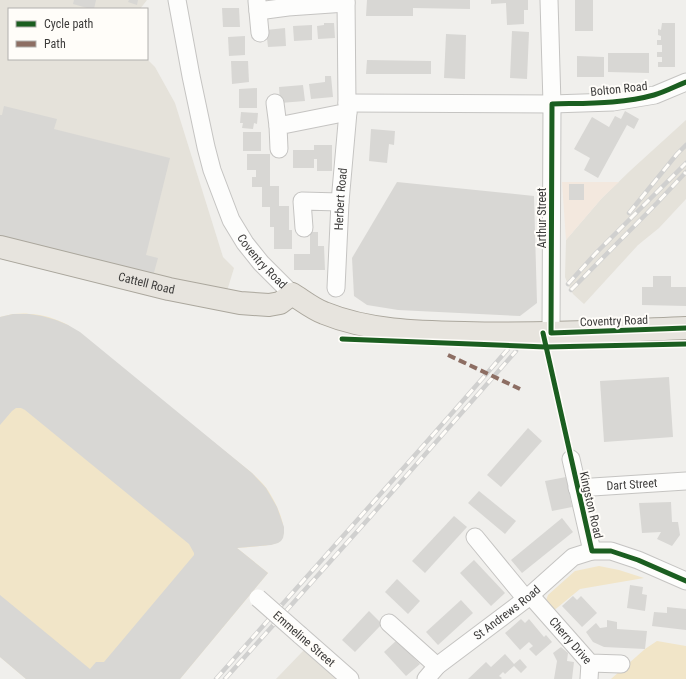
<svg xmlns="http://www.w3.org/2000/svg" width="686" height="679" viewBox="0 0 686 679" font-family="'Roboto Condensed',sans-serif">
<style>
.built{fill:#e5e2da}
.industrial{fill:#f3e8de}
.green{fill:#f1e5c8}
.building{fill:#d8d7d4}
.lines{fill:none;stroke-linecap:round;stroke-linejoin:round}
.minor-casing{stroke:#c5c4c2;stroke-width:19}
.major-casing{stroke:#aba79d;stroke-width:24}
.minor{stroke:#fdfdfc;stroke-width:17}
.major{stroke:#e7e4de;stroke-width:22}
.rail-casing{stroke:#d0d0cf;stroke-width:4.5}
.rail{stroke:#fffdf9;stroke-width:3;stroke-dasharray:9;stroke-linecap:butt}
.minor-bridge-casing{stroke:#c5c4c2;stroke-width:19;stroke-linecap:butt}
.minor-bridge{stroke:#fdfdfc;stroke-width:17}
.quiet{stroke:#8d6e63;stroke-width:4;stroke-dasharray:8 4;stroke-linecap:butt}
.cycleway-casing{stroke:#fffdf9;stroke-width:8}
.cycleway{stroke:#1b5e20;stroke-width:5}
.labels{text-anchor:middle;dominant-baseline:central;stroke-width:4;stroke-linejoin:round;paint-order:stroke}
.street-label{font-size:12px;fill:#3d3c3b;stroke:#fffdf9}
</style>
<rect width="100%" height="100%" fill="#f0efec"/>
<g class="built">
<path d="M0,0h147l-7,9h-131v50h138l8,8 20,36 48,154 11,11 -7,23 -74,-15 -153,-39z"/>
<path d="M686,120v79l-27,29 -21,17 -54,59 -11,-10 -4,-7 -4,-10 1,-37 36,-42 29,-28z"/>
<path d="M304,650l34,29h-62z"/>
</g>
<path class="industrial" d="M562,182h57l-17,16 -36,42z"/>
<g class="green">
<path d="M13,314c5,0 11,-1 16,0 14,0 27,5 39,11l184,148c5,5 11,10 15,16 7,10 25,43 12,53 -5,4 -34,5 -42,6l31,25 -88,106h-154l-26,-22v-340z"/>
<path d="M599,566l20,4 25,8 -64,11 -28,23 -7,-9 3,-8 27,-24z"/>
<path d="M657,641l29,5v33h-75l34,-30z"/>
</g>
<g class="building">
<path d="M74,0h22l-2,9h-3l-18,-5z"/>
<path d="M129,0h9l-1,5 -9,-3z"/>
<path d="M367,0h103v9l-57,-1v8h-47z"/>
<path d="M491,0h37v10h-4v14l-17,1 -1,-22 -15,1z"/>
<rect x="575" y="0" width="18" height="31"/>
<path d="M222,8h17l1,19h-17z"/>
<path d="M324,23h10l1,15 -17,1 -1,-13 7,-1z"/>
<path d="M662,23h13v44h-17v-5h4v-5h-5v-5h5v-7h-5v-5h4v-4l-3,-1v-6l3,1z"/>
<path d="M312,25v15l-18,1 -1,-15z"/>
<path d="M285,28l1,18 -18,1 -2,-17z"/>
<path d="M512,31l17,1 -2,47 -17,-1z"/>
<path d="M446,34l20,1 -1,44 -21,-1z"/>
<path d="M245,36v19l-16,1 -1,-19z"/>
<path d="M608,53h41v20l-41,-1z"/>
<path d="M577,56l27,1v20h-27z"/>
<path d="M367,60l64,1v13h-65z"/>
<path d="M231,61h17l1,21 -17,2z"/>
<path d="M325,76h6l2,21 -22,2 -2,-15 16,-2z"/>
<path d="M303,85l2,16 -25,2 -1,-16z"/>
<path d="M257,88v20h-18v-19z"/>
<path d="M4,106l53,13 -3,10 116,29 -24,97 12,3 -5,18 -153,-39v-122h2z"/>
<path d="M625,111l14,8 -5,10 -7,-4 -29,53 -14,-8 6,-12 -16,-9 18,-32 17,10 6,-11 6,3z"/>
<path d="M241,112l17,1 -1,11 -3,-1 -1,6 -11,-1 1,-5h-3z"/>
<path d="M371,129l24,2 -1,14 -5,-1 -2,19 -18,-2z"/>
<rect x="243" y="132" width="18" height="19"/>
<path d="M314,145h18v26h-15v-12h-3v9h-21v-18h21z"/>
<path d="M247,154h23v32h9v20h10v24h3v19h-18v-22h-4v-20h-8v-20h-10v-10h4v-7h-9z"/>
<path d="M397,182l137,14 3,107 -17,13 -122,-6 -31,-5 -13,-9 -2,-38z"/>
<rect x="569" y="184" width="15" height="16"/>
<path d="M310,232h8v14h6l1,24h-31v-16h16z"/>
<path d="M653,276h18v11h15v19l-44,-1v-18h11z"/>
<path d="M13,314h16l13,2 14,4 12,5 12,7 172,141 14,15 11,19 7,20v6l-1,5 -2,3 -3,2 -7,2 -34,3 31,25 -88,106h-154l-26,-22v-62l90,74 6,-7h8l90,-107v-2l-5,-9 -164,-134 -4,-2h-5l-4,3 -12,14v-108z"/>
<path d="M669,377l4,60 -69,5 -4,-61z"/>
<path d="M528,428l14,13 -41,46 -14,-12z"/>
<path d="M566,477l6,30 -20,4 -7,-30z"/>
<path d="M479,491l37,30 -11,13 -37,-31z"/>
<path d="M671,502l1,20h6l2,13 -8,11 -15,-7 4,-7 -19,1 -3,-30z"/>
<path d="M454,516l13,11 -42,46 -13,-12z"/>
<path d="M562,518l11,14 -51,41 -11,-13z"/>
<path d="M474,560l31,33 -14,13 -31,-33z"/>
<path d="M397,579l23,22 -12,13 -23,-22z"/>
<path d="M630,585l13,2 -1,7 5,1 -2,16 -18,-3z"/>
<path d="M573,596l4,4 4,-4 16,17 -15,14 -20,-21z"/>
<path d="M461,600l12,13 -35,32 -12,-13z"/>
<path d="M667,607l19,2v21l-34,-4 2,-14 13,1z"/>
<path d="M369,611l13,13 -27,28 -13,-12z"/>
<path d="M521,619l4,4 4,-4 15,18 2,-2 6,7 -16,14 -7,-7 4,-3 -4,-4 -9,8 -15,-17z"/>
<path d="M607,620l10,2v7l30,2 -2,18 -41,-2 -11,-5 -7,-10 10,-9 4,5 7,-1z"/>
<path d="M397,640l23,24 -14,12 -22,-24z"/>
<path d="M561,647l7,6 -1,8 7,1 -2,17h-18l3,-18 -4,-8z"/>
<path d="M505,654l9,10 6,-5 7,8 -6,6 -7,-7 -9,8 -2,-2 -4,4 3,2 -1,1h-33l18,-17 5,5z"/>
</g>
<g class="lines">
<defs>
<g id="minor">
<path id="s1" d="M177,0l14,76 15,71 6,23 19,50 14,23 16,20 31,31"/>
<path d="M549,0l3,104 -1,229"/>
<path d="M257,1l3,32"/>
<path d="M258,11l30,-4 58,-4"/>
<path d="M275,103l3,23"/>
<path d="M347,103l205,1 61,-2 42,-7 31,-13"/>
<path d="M279,149l-1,-23 70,-14"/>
<path d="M304,228l-2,-27 38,1"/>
<path id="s2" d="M336,288l4,-86 8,-90 -1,-9 -1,-103"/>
<path d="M571,459l21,92h19l27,9 48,21"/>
<path id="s3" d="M577,488l109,-7"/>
<path d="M475,537l51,62"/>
<path id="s4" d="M530,595l60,68 31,1"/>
<path d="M389,623l48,43"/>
<path d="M300,635l50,44"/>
<path id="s5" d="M426,679l11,-13 89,-67 47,-42 19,-6"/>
<path d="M589,679l1,-16"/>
</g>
<g id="major">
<path id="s6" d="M0,247l169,42 71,14 29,2 11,-2 12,-9c10,6 21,15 32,19 44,18 93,19 140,20 74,2 148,-2 222,-5"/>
</g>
</defs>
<use href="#minor" class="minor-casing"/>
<use href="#major" class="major-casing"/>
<use href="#minor" class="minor"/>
<use href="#major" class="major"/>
<defs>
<g id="rail">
<path d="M629,213l48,-59 9,-9"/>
<path d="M568,284l28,-31 90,-90"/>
<path d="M571,290l86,-87 29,-31"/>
<path d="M216,679c97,-110 196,-219 292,-330"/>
<path d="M225,679l146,-163 145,-165"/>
</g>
</defs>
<use href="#rail" class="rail-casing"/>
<use href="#rail" class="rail"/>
<defs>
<path id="minor-bridge" d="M258,598l42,37"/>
</defs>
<use href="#minor-bridge" class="minor-bridge-casing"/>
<use href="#minor-bridge" class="minor-bridge"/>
<path class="quiet" d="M448,355l72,34"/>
<defs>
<g id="cycleway">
<path d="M686,82c-10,4 -21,10 -32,13 -32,9 -68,8 -102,9l-1,229 135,-5"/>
<path d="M543,333l49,218h19l27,9 48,21"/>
<path d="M342,339l204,8 140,-3"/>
</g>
</defs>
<use href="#cycleway" class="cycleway-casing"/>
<use href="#cycleway" class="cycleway"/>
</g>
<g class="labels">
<g class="street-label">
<text transform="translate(619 89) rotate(-6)">Bolton Road</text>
<text stroke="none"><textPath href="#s2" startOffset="89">Herbert Road</textPath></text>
<text transform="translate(542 218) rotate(-90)">Arthur Street</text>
<text stroke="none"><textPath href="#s1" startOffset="279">Coventry Road</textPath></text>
<text stroke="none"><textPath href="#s6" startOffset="151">Cattell Road</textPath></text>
<text transform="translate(614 321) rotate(-2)">Coventry Road</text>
<text stroke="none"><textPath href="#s3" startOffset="55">Dart Street</textPath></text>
<text transform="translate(591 505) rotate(77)">Kingston Road</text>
<text stroke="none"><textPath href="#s5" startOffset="105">St Andrews Road</textPath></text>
<text transform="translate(304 639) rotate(41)">Emmeline Street</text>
<text stroke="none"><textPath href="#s4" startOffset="61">Cherry Drive</textPath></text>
</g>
</g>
<rect x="8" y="8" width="140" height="52" fill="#fffdf9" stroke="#b1b0ad"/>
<rect x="16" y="21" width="20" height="6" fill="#1b5e20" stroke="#b1b0ad"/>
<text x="44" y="28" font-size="12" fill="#3d3c3b">Cycle path</text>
<rect x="16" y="41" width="20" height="6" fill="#8d6e63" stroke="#b1b0ad"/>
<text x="44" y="48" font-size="12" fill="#3d3c3b">Path</text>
</svg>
